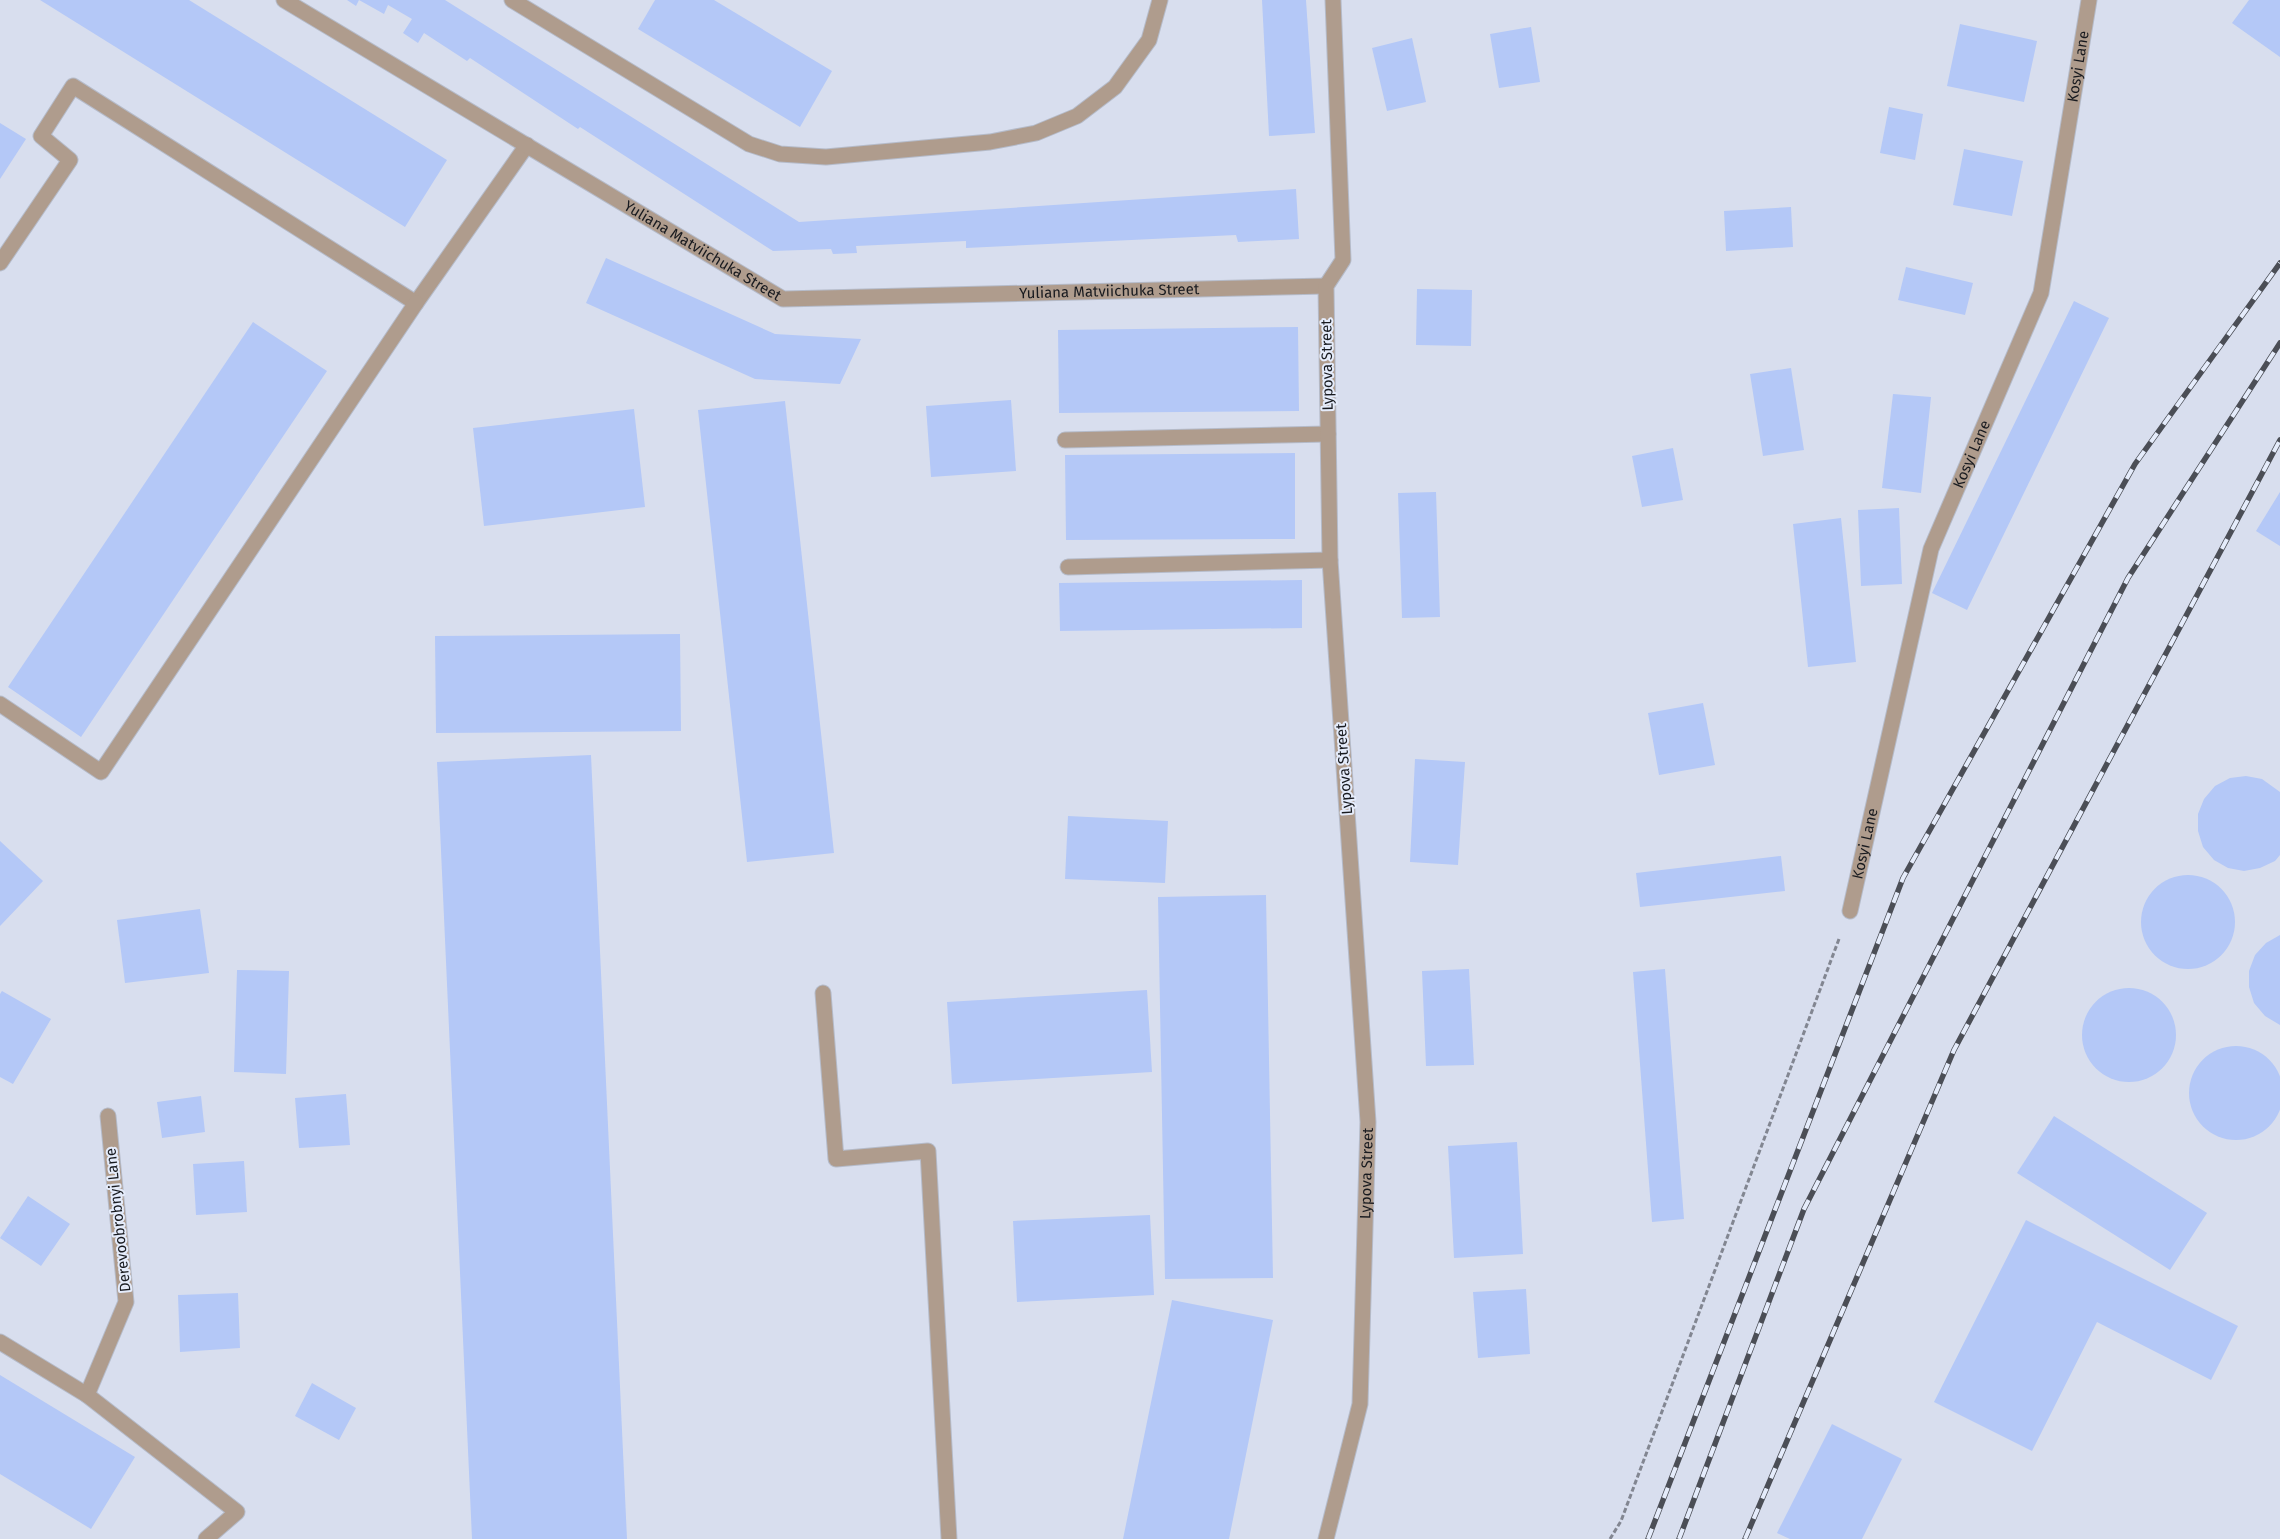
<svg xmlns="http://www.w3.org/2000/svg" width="2280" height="1539" viewBox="0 0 2280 1539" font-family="'Fira Sans',sans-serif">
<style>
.building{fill:#b4c8f7}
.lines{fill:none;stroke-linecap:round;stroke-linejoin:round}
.service-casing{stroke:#b5bbc9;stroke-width:17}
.minor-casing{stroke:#b5bbc9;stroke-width:17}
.path{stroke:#828691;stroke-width:3;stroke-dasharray:5 2.5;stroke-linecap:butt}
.service{stroke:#af9c8d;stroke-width:15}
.minor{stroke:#af9c8d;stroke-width:15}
.rail-casing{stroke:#4b4e56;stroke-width:5.5}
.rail{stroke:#e5ecfb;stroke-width:4;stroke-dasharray:11;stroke-linecap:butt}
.labels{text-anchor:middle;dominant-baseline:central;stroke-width:4;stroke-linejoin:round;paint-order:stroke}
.street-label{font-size:15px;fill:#181a1f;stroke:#e5ecfb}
</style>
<rect width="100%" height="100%" fill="#d8deee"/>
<g class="building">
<path d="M40,0h149l258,160 -42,67z"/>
<path d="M347,0h98l354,222 497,-33 3,50 -61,3 -2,-7 -270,13v-7l-110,5 1,7 -24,1 -2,-5 -58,2 -193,-124 -2,2 -108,-71 -3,3 -43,-28 -6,10 -15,-10 9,-14 -24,-14 -4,9 -25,-14 -3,6z"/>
<path d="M655,0h59l118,71 -32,56 -162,-98z"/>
<path d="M1262,0h44l9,133 -46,3z"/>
<path d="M2249,0h31v57l-48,-34z"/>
<path d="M1960,24l77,17 -13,61 -77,-16z"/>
<path d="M1531,27l9,55 -41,6 -9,-54z"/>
<path d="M1412,38l14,64 -39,9 -15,-63z"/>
<path d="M1889,107l34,7 -8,46 -35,-7z"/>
<path d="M0,123l26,16 -26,40z"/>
<path d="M1964,149l59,12 -11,55 -59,-11z"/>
<path d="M1791,207l2,40 -67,4 -2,-40z"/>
<path d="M606,258l169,76 86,5 -21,45 -85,-5 -169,-76z"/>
<path d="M1906,267l67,16 -8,32 -67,-15z"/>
<path d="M1417,289l55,1 -1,56 -55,-1z"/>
<path d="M2074,301l35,17 -142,292 -35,-17z"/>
<path d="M253,322l74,49 -246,366 -73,-50z"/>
<path d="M1298,327l1,84 -240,2 -1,-83z"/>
<path d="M1791,368l13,82 -41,6 -13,-82z"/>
<path d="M1893,394l38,3 -10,96 -39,-5z"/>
<path d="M1011,400l5,71 -85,6 -5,-71z"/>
<path d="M785,401l49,452 -87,9 -49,-452z"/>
<path d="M634,409l11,98 -161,19 -11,-98z"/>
<path d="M1673,448l10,52 -41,7 -10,-51z"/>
<path d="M1295,453v86l-229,1 -1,-85z"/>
<path d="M1436,492l4,125 -38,1 -4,-125z"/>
<path d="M2280,492v54l-24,-15z"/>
<path d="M1899,508l3,76 -41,2 -3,-76z"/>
<path d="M1841,518l15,144 -48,5 -15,-143z"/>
<path d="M1302,580v48l-242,3 -1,-48z"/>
<path d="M680,634l1,97 -245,2 -1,-97z"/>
<path d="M1703,703l12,62 -56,10 -11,-62z"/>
<path d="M591,755l36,784h-155l-35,-777z"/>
<path d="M1415,759l50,3 -7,103 -48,-3z"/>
<path d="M2246,776l16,3 18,13v63l-5,6 -15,7 -16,3 -16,-3 -14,-8 -11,-13 -5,-16v-17l6,-15 11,-13 15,-8z"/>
<path d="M1068,816l100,5 -3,62 -100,-4z"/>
<path d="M0,841l43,40 -43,45z"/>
<path d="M1781,856l4,35 -145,16 -4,-34z"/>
<circle cx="2188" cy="922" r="47"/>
<path d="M1266,895l7,383 -108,1 -7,-382z"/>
<path d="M200,909l9,64 -84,10 -8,-63z"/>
<path d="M2280,935v90l-15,-9 -11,-13 -5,-16v-16l6,-16 11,-12z"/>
<path d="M1469,969l5,96 -48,1 -4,-95z"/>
<path d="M1665,969l19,250 -32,3 -19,-250z"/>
<path d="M237,970l52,1 -3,103 -52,-2z"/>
<circle cx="2129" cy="1035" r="47"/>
<path d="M1147,990l5,82 -200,12 -5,-82z"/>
<path d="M2,991l49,28 -38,65 -13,-7v-83z"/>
<circle cx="2236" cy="1093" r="47"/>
<path d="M346,1094l4,51 -51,3 -4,-50z"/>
<path d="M201,1096l4,36 -43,6 -5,-36z"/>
<path d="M2054,1116l153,97 -37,57 -153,-97z"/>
<path d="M1517,1142l6,112 -69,4 -6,-112z"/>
<path d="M244,1161l3,51 -51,3 -3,-51z"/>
<path d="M28,1196l42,28 -29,42 -41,-28z"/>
<path d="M1150,1215l4,80 -137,7 -4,-81z"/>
<path d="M2026,1220l212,106 -27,54 -114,-58 -65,129 -98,-49z"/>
<path d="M1526,1289l4,65 -52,4 -5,-66z"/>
<path d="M238,1293l2,55 -60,4 -2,-57z"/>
<path d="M1172,1300l101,20 -44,219h-106z"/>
<path d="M0,1375l135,82 -44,72 -91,-55z"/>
<path d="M312,1383l44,25 -17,32 -44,-24z"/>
<path d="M1832,1424l70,35 -40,80h-72l-13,-6z"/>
</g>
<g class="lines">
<defs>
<g id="service">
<path d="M512,0l237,144 31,10 46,3 164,-15 46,-9 41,-17 38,-29 34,-47 11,-40"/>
<path d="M0,263l70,-103 -29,-24 32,-50 343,217 111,-158"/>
<path d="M1065,440l263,-6"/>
<path d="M1068,567l262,-7"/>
<path d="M0,704l101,68 315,-469"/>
<path d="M823,993l13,166 92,-8 21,388"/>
</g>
<g id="minor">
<path id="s1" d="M284,0l499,299 543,-13"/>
<path id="s2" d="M1850,911l81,-362 110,-256 48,-293"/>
<path d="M0,1342l87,53 39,-93 -18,-186"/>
<path d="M87,1395l150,117 -31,27"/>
<path id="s3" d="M1326,1539l34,-135 8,-282 -38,-562 -4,-274 17,-26 -10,-260"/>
</g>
</defs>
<use href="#service" class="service-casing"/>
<use href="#minor" class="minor-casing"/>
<path class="path" d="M1610,1539l11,-18 218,-582"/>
<use href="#service" class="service"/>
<use href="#minor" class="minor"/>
<defs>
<g id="rail">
<path d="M1648,1539l255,-661 232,-414 145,-201"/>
<path d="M1679,1539l125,-330 324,-631 152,-235"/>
<path d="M1745,1539l209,-489 326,-610"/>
</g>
</defs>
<use href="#rail" class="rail-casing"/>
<use href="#rail" class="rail"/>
</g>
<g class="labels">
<g class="street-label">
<text stroke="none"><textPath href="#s2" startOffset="879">Kosyi Lane</textPath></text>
<text stroke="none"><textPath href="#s1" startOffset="488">Yuliana Matviichuka Street</textPath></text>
<text stroke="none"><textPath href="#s1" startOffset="908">Yuliana Matviichuka Street</textPath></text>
<text transform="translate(1327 365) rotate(-91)">Lypova Street</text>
<text stroke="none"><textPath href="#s2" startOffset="474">Kosyi Lane</textPath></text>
<text transform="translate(1344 769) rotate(-94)">Lypova Street</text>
<text stroke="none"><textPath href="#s2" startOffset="69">Kosyi Lane</textPath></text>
<text stroke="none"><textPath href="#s3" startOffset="370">Lypova Street</textPath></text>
<text transform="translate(118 1220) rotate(-96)">Derevoobrobnyi Lane</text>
</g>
</g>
</svg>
